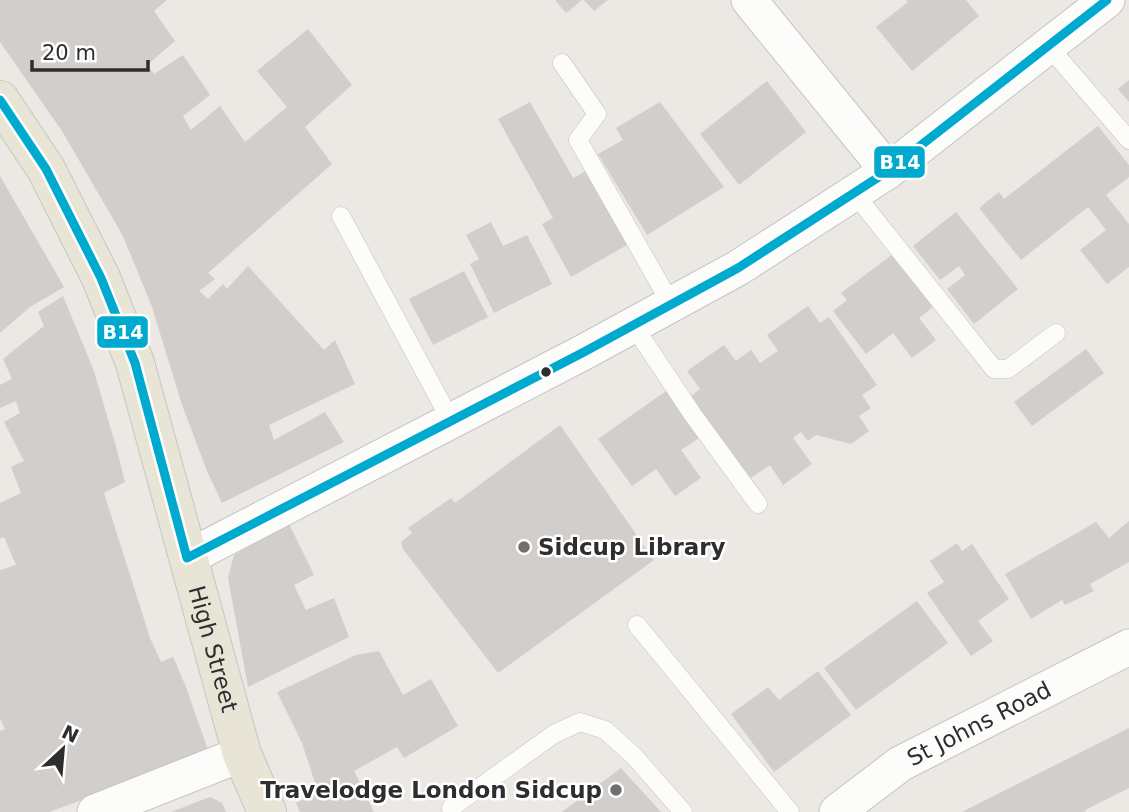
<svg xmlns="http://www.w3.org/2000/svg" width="1129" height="812" viewBox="0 0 1129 812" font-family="'DejaVu Sans',sans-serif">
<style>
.building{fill:#d1cecb}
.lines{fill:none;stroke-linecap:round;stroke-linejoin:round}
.service-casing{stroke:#c5c4c5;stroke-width:19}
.minor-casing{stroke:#c5c4c5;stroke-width:37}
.primary-casing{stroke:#c6c5c4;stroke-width:40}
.service{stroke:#fcfcfb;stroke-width:18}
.minor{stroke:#fcfcfb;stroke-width:35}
.primary{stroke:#e8e4d6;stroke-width:38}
.bus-1-casing{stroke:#fff;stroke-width:14}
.bus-1{stroke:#00a9ce;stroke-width:9}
.bus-dot{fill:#2e2e2e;stroke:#fff;stroke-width:2.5}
.poi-dot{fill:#706f6e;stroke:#fff;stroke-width:2.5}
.labels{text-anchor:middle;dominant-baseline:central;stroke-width:5;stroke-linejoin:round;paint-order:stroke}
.poi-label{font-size:23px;font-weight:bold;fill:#2e2e2e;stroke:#fff;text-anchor:start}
.street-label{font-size:23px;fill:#2e2e2e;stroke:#fff}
.line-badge{stroke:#fff;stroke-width:2.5}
.badge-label{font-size:19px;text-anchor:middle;font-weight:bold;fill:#fff}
</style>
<rect width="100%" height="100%" fill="#ece8e4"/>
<g class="building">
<path d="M0,0h167l-13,11 21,30 -28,24 7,9 29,-19 27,40 -27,21 8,14 29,-24 25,36 42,-35 -30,-36 51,-42 44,56 -47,42 27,37 -124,109 7,6 -16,12 9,8 15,-15 4,5 21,-23 76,84 11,-10 20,44 -86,41 5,15 51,-28 19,30 -122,61 -15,-32 -25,-66 -30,-98 -29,-71 -61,-105 -62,-89z"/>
<path d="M555,0h27l-16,13z"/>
<path d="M584,0h24l-14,11z"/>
<path d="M906,0h60l13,16 -67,55 -36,-44 32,-25z"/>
<path d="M1129,80v22l-11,-13z"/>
<path d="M767,81l39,51 -67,53 -39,-51z"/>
<path d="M530,102l43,76 13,-7 41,74 -56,32 -29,-53 11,-6 -55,-99z"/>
<path d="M660,102l64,85 -77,48 -49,-81 25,-14 -7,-12z"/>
<path d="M1098,126l31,39v12l-23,18 23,29v43l-22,17 -27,-34 26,-20 -18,-23 -67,53 -42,-52 20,-16 5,7z"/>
<path d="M0,176l64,111 -34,20 -30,26z"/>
<path d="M956,212l62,77 -44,35 -27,-35 18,-14 -6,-9 -19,14 -27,-34z"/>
<path d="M491,222l12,24 24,-11 25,49 -58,29 -24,-49 9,-5 -13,-24z"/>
<path d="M893,254l40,53 -14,11 17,22 -24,18 -19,-25 -27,21 -33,-43 14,-11 -6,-7z"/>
<path d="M464,271l24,46 -55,28 -24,-46z"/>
<path d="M63,296l31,75 23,79 8,32 -21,11 46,145 11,24 12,-5 13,30 23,66 -160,59h-49v-81l5,-2 -5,-11v-148l16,-5 -12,-28 -4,2v-36l21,-10 -10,-26 13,-6 -20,-39 16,-9 -4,-12 -16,7v-23l12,-6 -9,-20 41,-33 -6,-14z"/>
<path d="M808,306l12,17 9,-6 48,68 -15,10 9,13 -12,8 10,15 -18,13 -35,-9 -8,6 -7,-9 -8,6 19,26 -29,21 -13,-20 -25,17 -58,-83 13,-10 -13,-18 37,-26 12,16 15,-11 9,13 18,-12 -11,-16z"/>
<path d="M1086,349l18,24 -72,53 -18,-24z"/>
<path d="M666,391l33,47 -18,12 20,28 -26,18 -19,-27 -24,17 -34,-47z"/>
<path d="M560,425l94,135 -156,113 -95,-124 -2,-7 11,-9 -4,-5 43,-30 4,5z"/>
<path d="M1129,521v41l-39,22 4,7 -29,14 -3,-5 -31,19 -26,-45 91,-52 13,16z"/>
<path d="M289,524l25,51 -20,10 12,25 28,-12 15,39 -101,50 -20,-109 6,-23z"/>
<path d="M957,543l5,8 10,-7 37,55 -31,22 15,20 -22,15 -44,-63 17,-11 -14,-21z"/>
<path d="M917,601l31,42 -92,67 -32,-42z"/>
<path d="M379,651l24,44 28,-16 27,47 -54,32 -7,-11 -43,24 20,41h-74l-4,-9 22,-11 -16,-49 -25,-51 79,-37z"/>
<path d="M818,671l33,44 -77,57 -43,-58 37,-27 11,13z"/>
<path d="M1129,728v60l-44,22 1,2h-124z"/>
<path d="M621,768l40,44h-99z"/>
<path d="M210,797l12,6 4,9h-55z"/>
</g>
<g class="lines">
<defs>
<g id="service">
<path d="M1049,47l80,93"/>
<path d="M562,63l35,51 -19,26 93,164"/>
<path d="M854,193l140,176h14l48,-36"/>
<path d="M341,216l110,205"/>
<path d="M633,325l60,90 65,89"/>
<path d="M637,625l153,187"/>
<path d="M451,808l103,-74 26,-12 25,8 29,26 49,56"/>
</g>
<g id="minor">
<path d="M749,0l139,171"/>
<path d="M187,558l397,-206 154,-84 150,-97 219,-171"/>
<path d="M95,812l147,-58"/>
<path id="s1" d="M837,812l63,-48 229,-117"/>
</g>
<g id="primary">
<path id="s2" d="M0,100l46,69 55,109 34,85 107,391 25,58"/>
</g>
</defs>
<use href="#service" class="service-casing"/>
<use href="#minor" class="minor-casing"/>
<use href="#primary" class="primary-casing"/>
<use href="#service" class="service"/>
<use href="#minor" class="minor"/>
<use href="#primary" class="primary"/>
<defs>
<path id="bus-1" d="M0,100l46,69 55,109 34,85 52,195 397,-206 154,-84 150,-97 219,-171"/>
</defs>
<use href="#bus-1" class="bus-1-casing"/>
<use href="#bus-1" class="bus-1"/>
</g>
<circle class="bus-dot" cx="546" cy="372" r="6"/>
<g class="poi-dot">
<circle cx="524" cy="547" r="7"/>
<circle cx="616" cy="790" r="7"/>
</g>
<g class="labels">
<g class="poi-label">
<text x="538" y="547">Sidcup Library</text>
<text x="602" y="790" text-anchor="end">Travelodge London Sidcup</text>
</g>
<g class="street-label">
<text stroke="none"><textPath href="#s2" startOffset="593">High Street</textPath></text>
<text stroke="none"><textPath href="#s1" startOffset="168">St Johns Road</textPath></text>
</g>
</g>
<g class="line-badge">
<rect x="873" y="145" width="53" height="34" rx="7" fill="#00a9ce"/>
<rect x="96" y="315" width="53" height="34" rx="7" fill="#00a9ce"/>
</g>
<g class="badge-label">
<text x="900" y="169">B14</text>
<text x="123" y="339">B14</text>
</g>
<g transform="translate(63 749) rotate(26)" stroke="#ffffff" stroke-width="5" paint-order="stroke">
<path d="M0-5L12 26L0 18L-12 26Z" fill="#2e2e2e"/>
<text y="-10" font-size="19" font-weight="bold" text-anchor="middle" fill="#2e2e2e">N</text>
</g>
<path d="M32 60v10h116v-10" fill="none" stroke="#2e2e2e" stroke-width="3.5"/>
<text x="42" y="60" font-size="21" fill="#2e2e2e" stroke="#ffffff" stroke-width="5" paint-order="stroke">20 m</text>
</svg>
